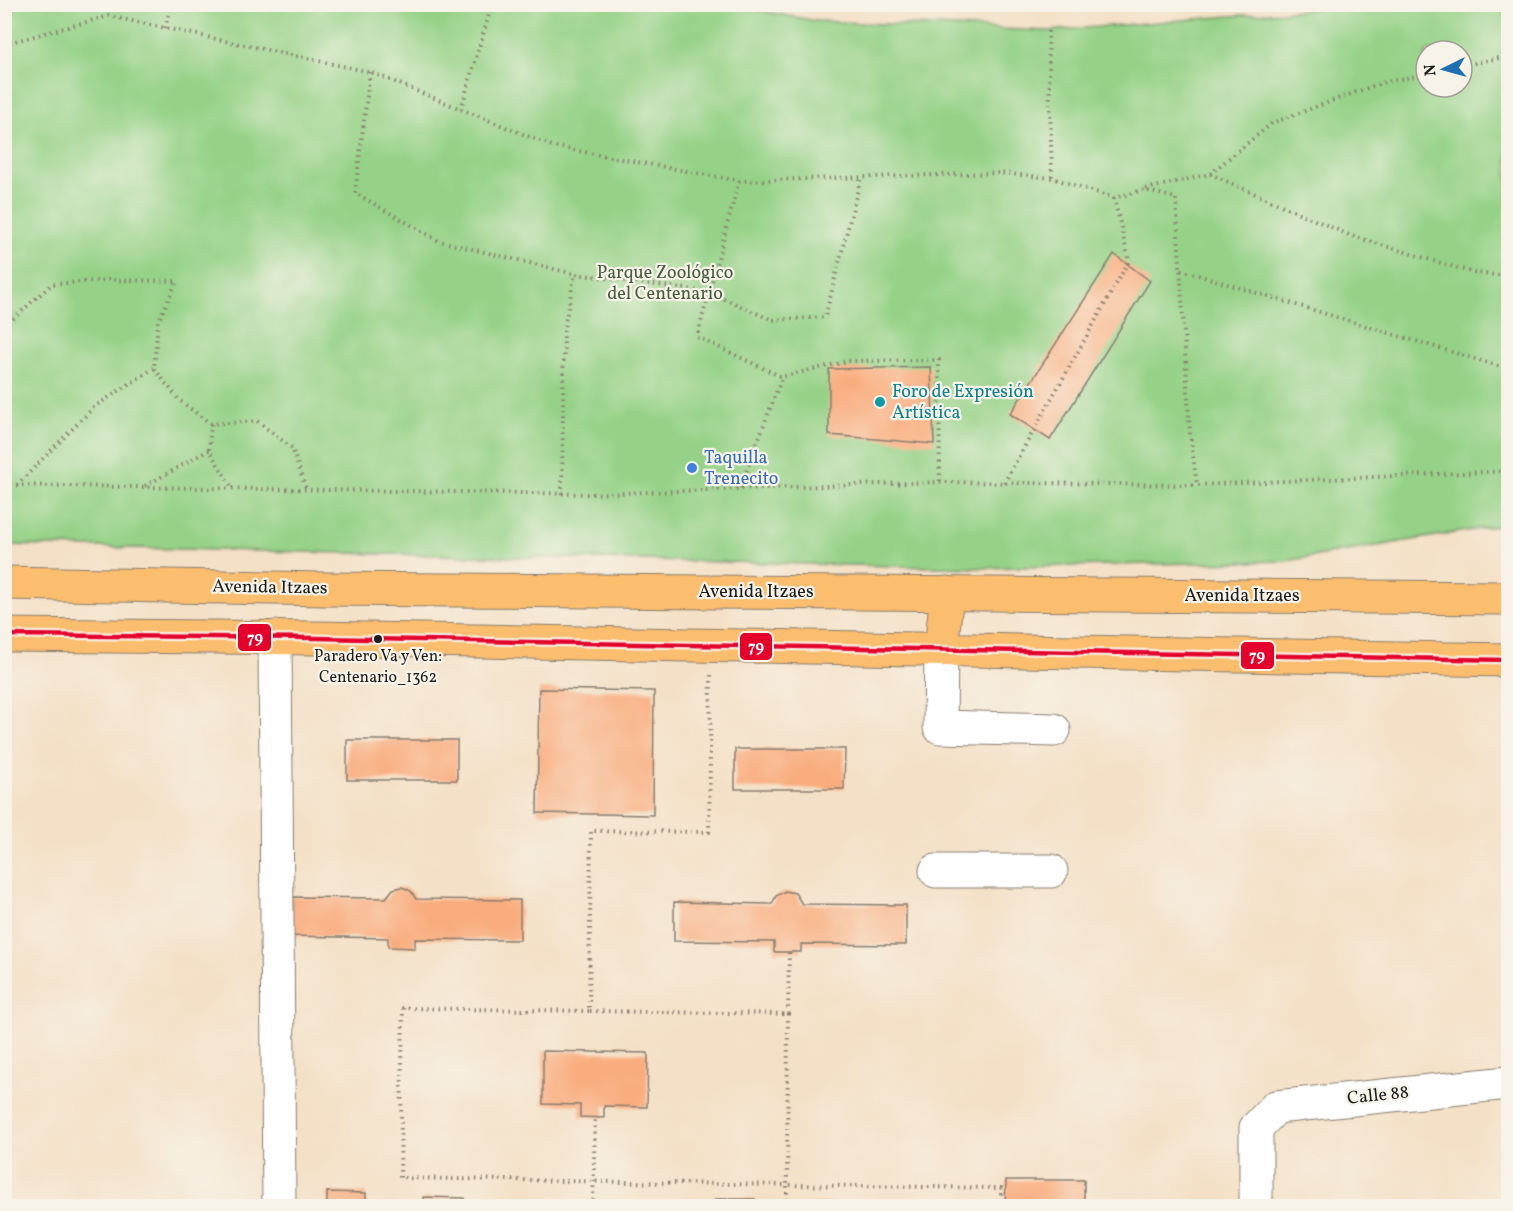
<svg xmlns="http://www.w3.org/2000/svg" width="1513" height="1211" viewBox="0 0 1513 1211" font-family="Vollkorn,serif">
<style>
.green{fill:#95d287;stroke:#587752;stroke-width:1.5;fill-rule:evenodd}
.building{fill:#f9ac7d}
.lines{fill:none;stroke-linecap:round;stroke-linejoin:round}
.minor-casing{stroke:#887e71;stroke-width:35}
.major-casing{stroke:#887e71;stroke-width:35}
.path{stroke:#887e71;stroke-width:4;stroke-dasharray:1.5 4.5;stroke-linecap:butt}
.minor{stroke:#fff;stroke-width:33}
.major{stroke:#fbbd6e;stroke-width:33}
.bus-1-casing{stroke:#f7f3e8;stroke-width:9}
.bus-1{stroke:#e4002b;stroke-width:4.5}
.culture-dot{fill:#0f9aa8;stroke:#f7f3e8;stroke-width:2}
.shop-dot{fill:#3f7fe0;stroke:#f7f3e8;stroke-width:2}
.bus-dot{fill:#1c1c1c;stroke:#f7f3e8;stroke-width:2}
.labels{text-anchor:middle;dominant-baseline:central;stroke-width:4.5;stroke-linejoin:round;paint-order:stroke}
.bus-label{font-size:16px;fill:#1c1c1c;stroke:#f7f3e8}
.park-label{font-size:18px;fill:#465c41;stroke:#f7f3e8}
.culture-label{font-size:18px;fill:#0d838f;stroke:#f7f3e8;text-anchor:start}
.shop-label{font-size:18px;fill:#366cbe;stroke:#f7f3e8;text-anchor:start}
.street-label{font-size:18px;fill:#1c1c1c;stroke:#f7f3e8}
.line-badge{stroke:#f7f3e8;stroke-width:2}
.badge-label{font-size:16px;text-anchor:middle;font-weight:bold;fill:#fff}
</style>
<rect width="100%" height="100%" fill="#f7f3e8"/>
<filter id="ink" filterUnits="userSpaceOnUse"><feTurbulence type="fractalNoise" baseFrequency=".0167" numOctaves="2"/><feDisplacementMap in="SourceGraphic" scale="12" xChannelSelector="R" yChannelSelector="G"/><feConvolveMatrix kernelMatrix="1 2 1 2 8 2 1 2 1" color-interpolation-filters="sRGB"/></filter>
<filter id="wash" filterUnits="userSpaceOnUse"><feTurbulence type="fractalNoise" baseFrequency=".008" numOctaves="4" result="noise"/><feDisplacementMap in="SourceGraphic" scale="24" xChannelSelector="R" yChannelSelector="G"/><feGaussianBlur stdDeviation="1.35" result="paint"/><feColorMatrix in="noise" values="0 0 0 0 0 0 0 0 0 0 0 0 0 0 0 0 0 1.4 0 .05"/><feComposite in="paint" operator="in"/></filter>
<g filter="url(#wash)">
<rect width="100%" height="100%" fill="#f4e0c6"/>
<path class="green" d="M722,4l95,17 231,10 316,-26h144v519l-222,37 -308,7 -973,-23v-540zM1426,51h36v36h-36z"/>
<g id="blocks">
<g class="building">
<path d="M1114,254l36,27 -100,159 -40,-26z"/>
<path d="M931,367l3,77 -105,-9v-66z"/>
<path d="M539,689l115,2 -1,124 -116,-2z"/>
<rect x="347" y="740" width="110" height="40"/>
<path d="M735,749h110l-1,40h-109z"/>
<path d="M402,887l9,4 5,8 104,1v40l-105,-1v9l-27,-1v-9l-100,-2v-39l98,1 7,-9z"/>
<path d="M785,891l10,2 7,11 104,1v40l-105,-1v8h-27v-10l-100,-1v-39l98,2 4,-8z"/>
<path d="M543,1051l105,2 -1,54 -43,-1v12l-24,-1v-12l-37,-1z"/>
<path d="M1006,1180h78v26h-79z"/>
<path d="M327,1192l39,1v13h-39z"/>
<path d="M424,1197l40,1v8h-40z"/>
<path d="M715,1199h40l-1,7h-39z"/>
<path d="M813,1203l39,1v2h-40z"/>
</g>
</g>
</g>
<g filter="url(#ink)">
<use href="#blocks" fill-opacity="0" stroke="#887e71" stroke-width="1.5"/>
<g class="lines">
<defs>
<g id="minor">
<path d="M275,637l4,569"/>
<path d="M941,649l-1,78 114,3"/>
<path d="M936,871h115"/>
<path d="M1256,1206v-78l20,-21 232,-24"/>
</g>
<g id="major">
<path d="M4,583l319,6 1185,9"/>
<path d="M4,635l311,3 1193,22"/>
<path d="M941,649l6,-56"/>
</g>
</defs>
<use href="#minor" class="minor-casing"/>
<use href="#major" class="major-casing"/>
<g class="path">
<path d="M165,28l6,-24"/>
<path d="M1048,31l4,147"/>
<path d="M4,44l105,-28 261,56 182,74 187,35 261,-8 52,5 62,20 30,-8 32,8 14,235 7,52 311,-14"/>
<path d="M1462,66l46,-10"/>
<path d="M370,72l-15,121 84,48 136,33 134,18 63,28 53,-3 36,-140"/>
<path d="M461,109l31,-105"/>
<path d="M1210,174l139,61 125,38 34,3"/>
<path d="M739,181l-42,156 85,40 66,-16 91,-1 1,122"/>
<path d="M1146,189l64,-15 62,-51 109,-40 45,-9"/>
<path d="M1181,270l327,99"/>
<path d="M4,327l48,-43 56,-4 69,1 -19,41 -4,46 25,32 32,24 46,-3 35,27 14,41"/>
<path d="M211,424l-2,26 24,39"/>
<path d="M1004,483l125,-222 -15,-63"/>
<path d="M4,485l587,9 349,-12 257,3"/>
<path d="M17,485l77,-78 60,-39"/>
<path d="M145,486l64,-36"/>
<path d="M740,488l42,-111"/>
<path d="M562,494l2,-166 11,-54"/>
<path d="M711,675l-2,157 -118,-1 -2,180 199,3 -1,171 214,3v18"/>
<path d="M589,1011l-186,-3 -3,170 387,7v21"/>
<path d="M788,1014l1,-62"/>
<path d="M593,1206l2,-89"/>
</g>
<use href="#minor" class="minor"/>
<use href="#major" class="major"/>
<defs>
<path id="bus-1" d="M4,635l311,3 1193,22"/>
</defs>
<use href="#bus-1" class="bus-1-casing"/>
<use href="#bus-1" class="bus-1"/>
</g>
</g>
<circle class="culture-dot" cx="880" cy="402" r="6"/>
<circle class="shop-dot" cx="692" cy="468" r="6"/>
<circle class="bus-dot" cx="378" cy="639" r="5"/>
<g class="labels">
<g class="bus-label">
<text x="378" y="657">Paradero Va y Ven:<tspan x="378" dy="21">Centenario_1362</tspan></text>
</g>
<g class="park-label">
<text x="665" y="273">Parque Zoológico<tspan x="665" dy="21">del Centenario</tspan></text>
</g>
<g class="culture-label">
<text x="892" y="392">Foro de Expresión<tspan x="892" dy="21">Artística</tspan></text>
</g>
<g class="shop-label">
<text x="704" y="458">Taquilla<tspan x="704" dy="21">Trenecito</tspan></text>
</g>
<g class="street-label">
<text transform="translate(270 588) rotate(1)">Avenida Itzaes</text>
<text x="756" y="592">Avenida Itzaes</text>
<text x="1242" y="596">Avenida Itzaes</text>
<text transform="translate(1378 1096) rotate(-6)">Calle 88</text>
</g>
</g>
<g class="line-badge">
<rect x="237" y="623" width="35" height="29" rx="6" fill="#e4002b"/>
<rect x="739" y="632" width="34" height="29" rx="6" fill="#e4002b"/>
<rect x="1240" y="641" width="35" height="29" rx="6" fill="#e4002b"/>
</g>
<g class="badge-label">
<text x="255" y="643">79</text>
<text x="756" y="652">79</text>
<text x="1257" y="661">79</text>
</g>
<rect width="1513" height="1211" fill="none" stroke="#f7f3e8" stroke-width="24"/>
<g transform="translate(1444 69) rotate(265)"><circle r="28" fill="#f7f3e8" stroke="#9f9d96" stroke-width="1.5"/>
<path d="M0-4.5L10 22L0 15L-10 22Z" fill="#1f6fb2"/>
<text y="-9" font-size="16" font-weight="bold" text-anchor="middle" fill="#1c1c1c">N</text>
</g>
</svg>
